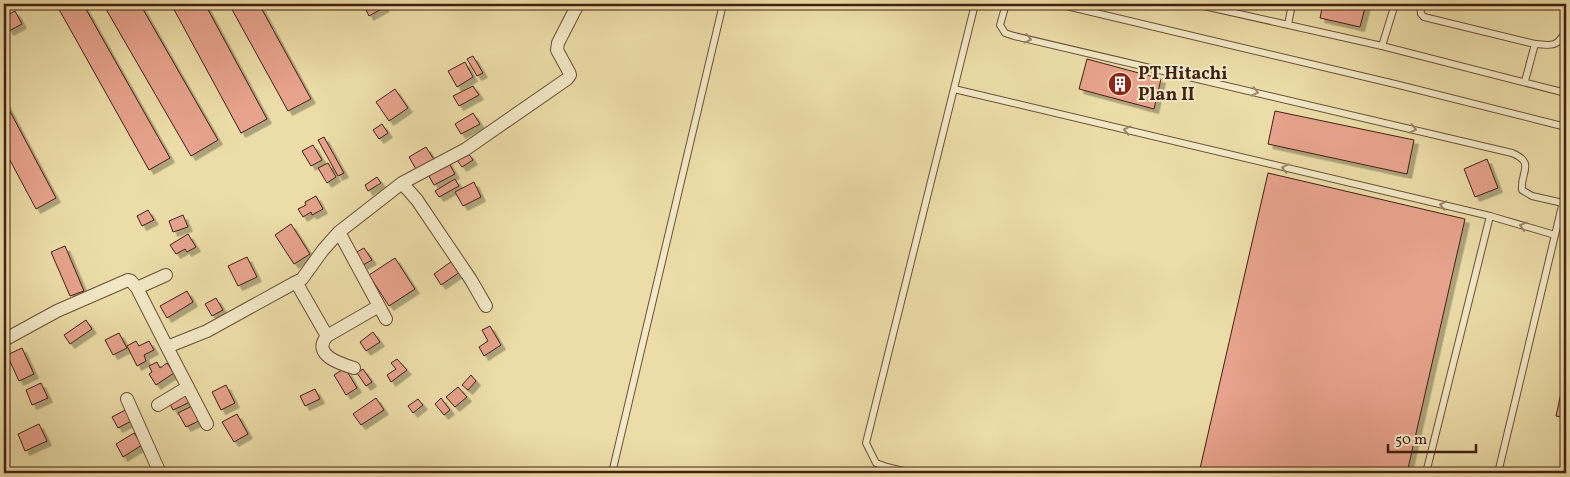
<svg xmlns="http://www.w3.org/2000/svg" width="1570" height="477" viewBox="0 0 1570 477" font-family="Vollkorn,serif">
	<defs>
		<filter id="shadow"><feDropShadow dx="4.5" dy="4.5" stdDeviation="0" flood-color="#0004"/></filter>
	</defs>
	<rect width="100%" height="100%" fill="#ecdda8"/>
	<filter id="stains"><feTurbulence type="fractalNoise" baseFrequency=".004" numOctaves="4"/><feColorMatrix values="0 0 0 0 .2 0 0 0 0 .09 0 0 0 0 .02 0 0 0 .5 -.17"/></filter>
	<radialGradient id="worn" r=".72"><stop offset=".6" stop-color="#630" stop-opacity="0"/><stop offset="1" stop-color="#630" stop-opacity=".3"/></radialGradient>
	<path fill="#e7a38d" stroke="#422012" filter="url(#shadow)" d="M56,4H83L170,158L149,170Z
		M103,4H140L218,140L191,156Z
		M171,4H205L267,119L241,133Z
		M229,4H259L311,99L288,111Z
		M363,4H383L385,7L369,16Z
		M1323,4H1366L1360,27L1320,18Z
		M15,11L22,24L9,31L4,21V17Z
		M473,56L483,73L477,76L467,59Z
		M1087,59L1161,79L1154,109L1079,89Z
		M465,62L473,77L457,87L448,71Z
		M473,86L479,95L459,106L453,96Z
		M395,89L408,108L389,121L376,102Z
		M4,100L56,198L36,209L4,149Z
		M1275,111L1414,140L1407,174L1268,144Z
		M473,113L480,124L461,134L455,124Z
		M382,124L388,133L379,139L373,130Z
		M324,137L344,173L338,176L318,140Z
		M313,145L322,160L311,166L302,151Z
		M426,147L435,161L417,171L409,157Z
		M468,153L473,160L462,167L457,160Z
		M1487,159L1498,188L1475,197L1464,169Z
		M447,160L455,174L434,185L426,171Z
		M328,163L336,177L327,183L318,168Z
		M1268,173L1465,219L1407,473H1199Z
		M377,177L381,183L368,191L365,185Z
		M455,179L459,186L439,197L435,191Z
		M474,182L481,197L463,206L455,192Z
		M316,196L323,209L312,215L311,212L303,217L298,209L306,205L305,202Z
		M148,210L154,220L142,226L137,216Z
		M183,215L188,227L173,232L169,221Z
		M291,224L310,254L294,264L275,235Z
		M188,234L196,247L187,252L185,249L176,254L170,245Z
		M65,246L84,291L70,296L51,252Z
		M364,248L372,260L363,265L355,253Z
		M247,257L257,277L238,286L228,266Z
		M395,258L415,289L389,306L369,275Z
		M452,261L460,272L441,285L434,274Z
		M187,291L193,302L167,318L160,306Z
		M216,298L223,310L212,316L205,304Z
		M86,320L92,329L70,344L64,335Z
		M490,326L501,345L484,356L479,347L488,341L482,330Z
		M373,332L380,342L366,351L360,342Z
		M119,333L127,348L113,355L105,340Z
		M136,341L139,346L149,341L154,350L144,355L146,361L137,366L127,346Z
		M22,348L34,374L19,381L7,355Z
		M397,359L407,370L391,382L387,375L396,369L391,363Z
		M157,362L160,368L167,363L174,373L156,385L149,374L152,372L149,366Z
		M345,368L357,388L346,395L334,375Z
		M363,369L372,382L366,386L357,373Z
		M1566,370V418L1556,416Z
		M471,375L476,381L468,390L462,385Z
		M41,383L48,398L32,405L26,390Z
		M226,385L235,403L221,410L212,392Z
		M458,387L467,397L455,407L446,397Z
		M315,389L320,399L305,406L300,396Z
		M188,392L192,401L173,410L169,402Z
		M376,398L384,410L361,425L353,414Z
		M441,398L450,410L444,415L435,404Z
		M418,399L423,405L413,413L408,406Z
		M194,405L201,420L186,427L178,413Z
		M129,408L135,419L118,428L112,417Z
		M237,414L248,434L234,442L222,422Z
		M39,424L47,441L25,451L18,434Z
		M134,433L142,445L123,457L116,444Z"/>
	<g fill="none" stroke-linecap="round" stroke-linejoin="round">
		<g stroke="#6c4f38" stroke-width="8">
			<path id="service" d="M1006,4L1000,25L1005,33L1014,36L1512,153C1536,163 1520,172 1522,190L1532,196L1563,203
				M1058,4L1395,84L1566,127
				M1195,4L1382,46L1566,93
				M1420,4L1421,14L1424,17L1535,44L1525,81
				M1288,25L1292,4
				M1535,44C1552,46 1558,47 1566,30
				M1382,46L1395,4
				M954,89L1490,216L1555,235
				M612,473L723,4
				M911,473L887,467L876,463L866,443L975,4
				M1426,473L1490,216
				M1498,473L1566,189
				M1563,473L1566,464"/>
		</g>
		<g stroke="#6c4f38" stroke-width="14">
			<path id="minor" d="M402,183L417,200L471,280L486,306
				M339,232L386,319
				M296,282L327,336
				M137,288L166,275
				M4,340L57,311L128,280L131,281L137,288L167,347L207,331L296,282L302,279L323,250L339,232L402,183L466,149L567,79L570,75L569,72L557,50L558,43L578,4
				M167,347L207,424
				M354,368C341,364 311,355 327,336L379,306
				M127,399L160,473
				M158,405L188,387"/>
		</g>
		<use href="#service" stroke="#f3e9c6" stroke-width="6"/>
		<use href="#minor" stroke="#f3e9c6" stroke-width="12"/>
	</g>
	<defs><path id="oneway-chevron" d="M-2-3.5L2.5 0L-2 3.5" fill="none" stroke-width="1.6" stroke-linecap="round" stroke-linejoin="round" transform="scale(1.25)"/></defs>
	<g stroke="#9a846c">
		<use href="#oneway-chevron" transform="translate(1028 39) rotate(13)"/>
		<use href="#oneway-chevron" transform="translate(1255 92) rotate(13)"/>
		<use href="#oneway-chevron" transform="translate(1413 129) rotate(13)"/>
		<use href="#oneway-chevron" transform="translate(1127 130) rotate(-167)"/>
		<use href="#oneway-chevron" transform="translate(1285 168) rotate(-167)"/>
		<use href="#oneway-chevron" transform="translate(1443 205) rotate(-167)"/>
		<use href="#oneway-chevron" transform="translate(1523 226) rotate(-164)"/>
	</g>
	<defs>
		<g id="building-disc" transform="scale(1.25)"><circle r="9.5" fill="#8f2418" stroke="#f3e9c6"/><path d="M-4-6H4V6H1V3H-1V6H-4ZM-2.5-4.3h1.7v1.8h-1.7ZM.8-4.3h1.7v1.8H.8ZM-2.5-1h1.7V.8h-1.7ZM.8-1h1.7V.8H.8Z" fill="#fff"/></g>
	</defs>
	<g fill-rule="evenodd">
		<use href="#building-disc" x="1120" y="84"/>
	</g>
	<g text-anchor="middle" dominant-baseline="central" stroke-width="4" stroke-linejoin="round" paint-order="stroke">
		<g font-size="18" font-weight="bold" fill="#422012" stroke="#f3e9c6" text-anchor="start">
			<text x="1138" y="74">PT Hitachi<tspan x="1138" dy="21">Plan II</tspan></text>
		</g>
	</g>
	<rect width="1570" height="477" fill="none" stroke="#ecdda8" stroke-width="20"/>
	<rect x="5" y="5" width="1560" height="467" fill="none" stroke="#422012" stroke-width="2.5"/>
	<rect x="10" y="10" width="1550" height="457" fill="none" stroke="#422012"/>
	<path d="M1388 444v8h88v-8" fill="none" stroke="#422012" stroke-width="2.5"/>
	<text x="1395" y="444" font-size="15" fill="#422012" stroke="#f3e9c6" stroke-width="4" paint-order="stroke">50 m</text>
	<rect width="100%" height="100%" filter="url(#stains)"/>
	<rect width="100%" height="100%" fill="url(#worn)"/>
</svg>
